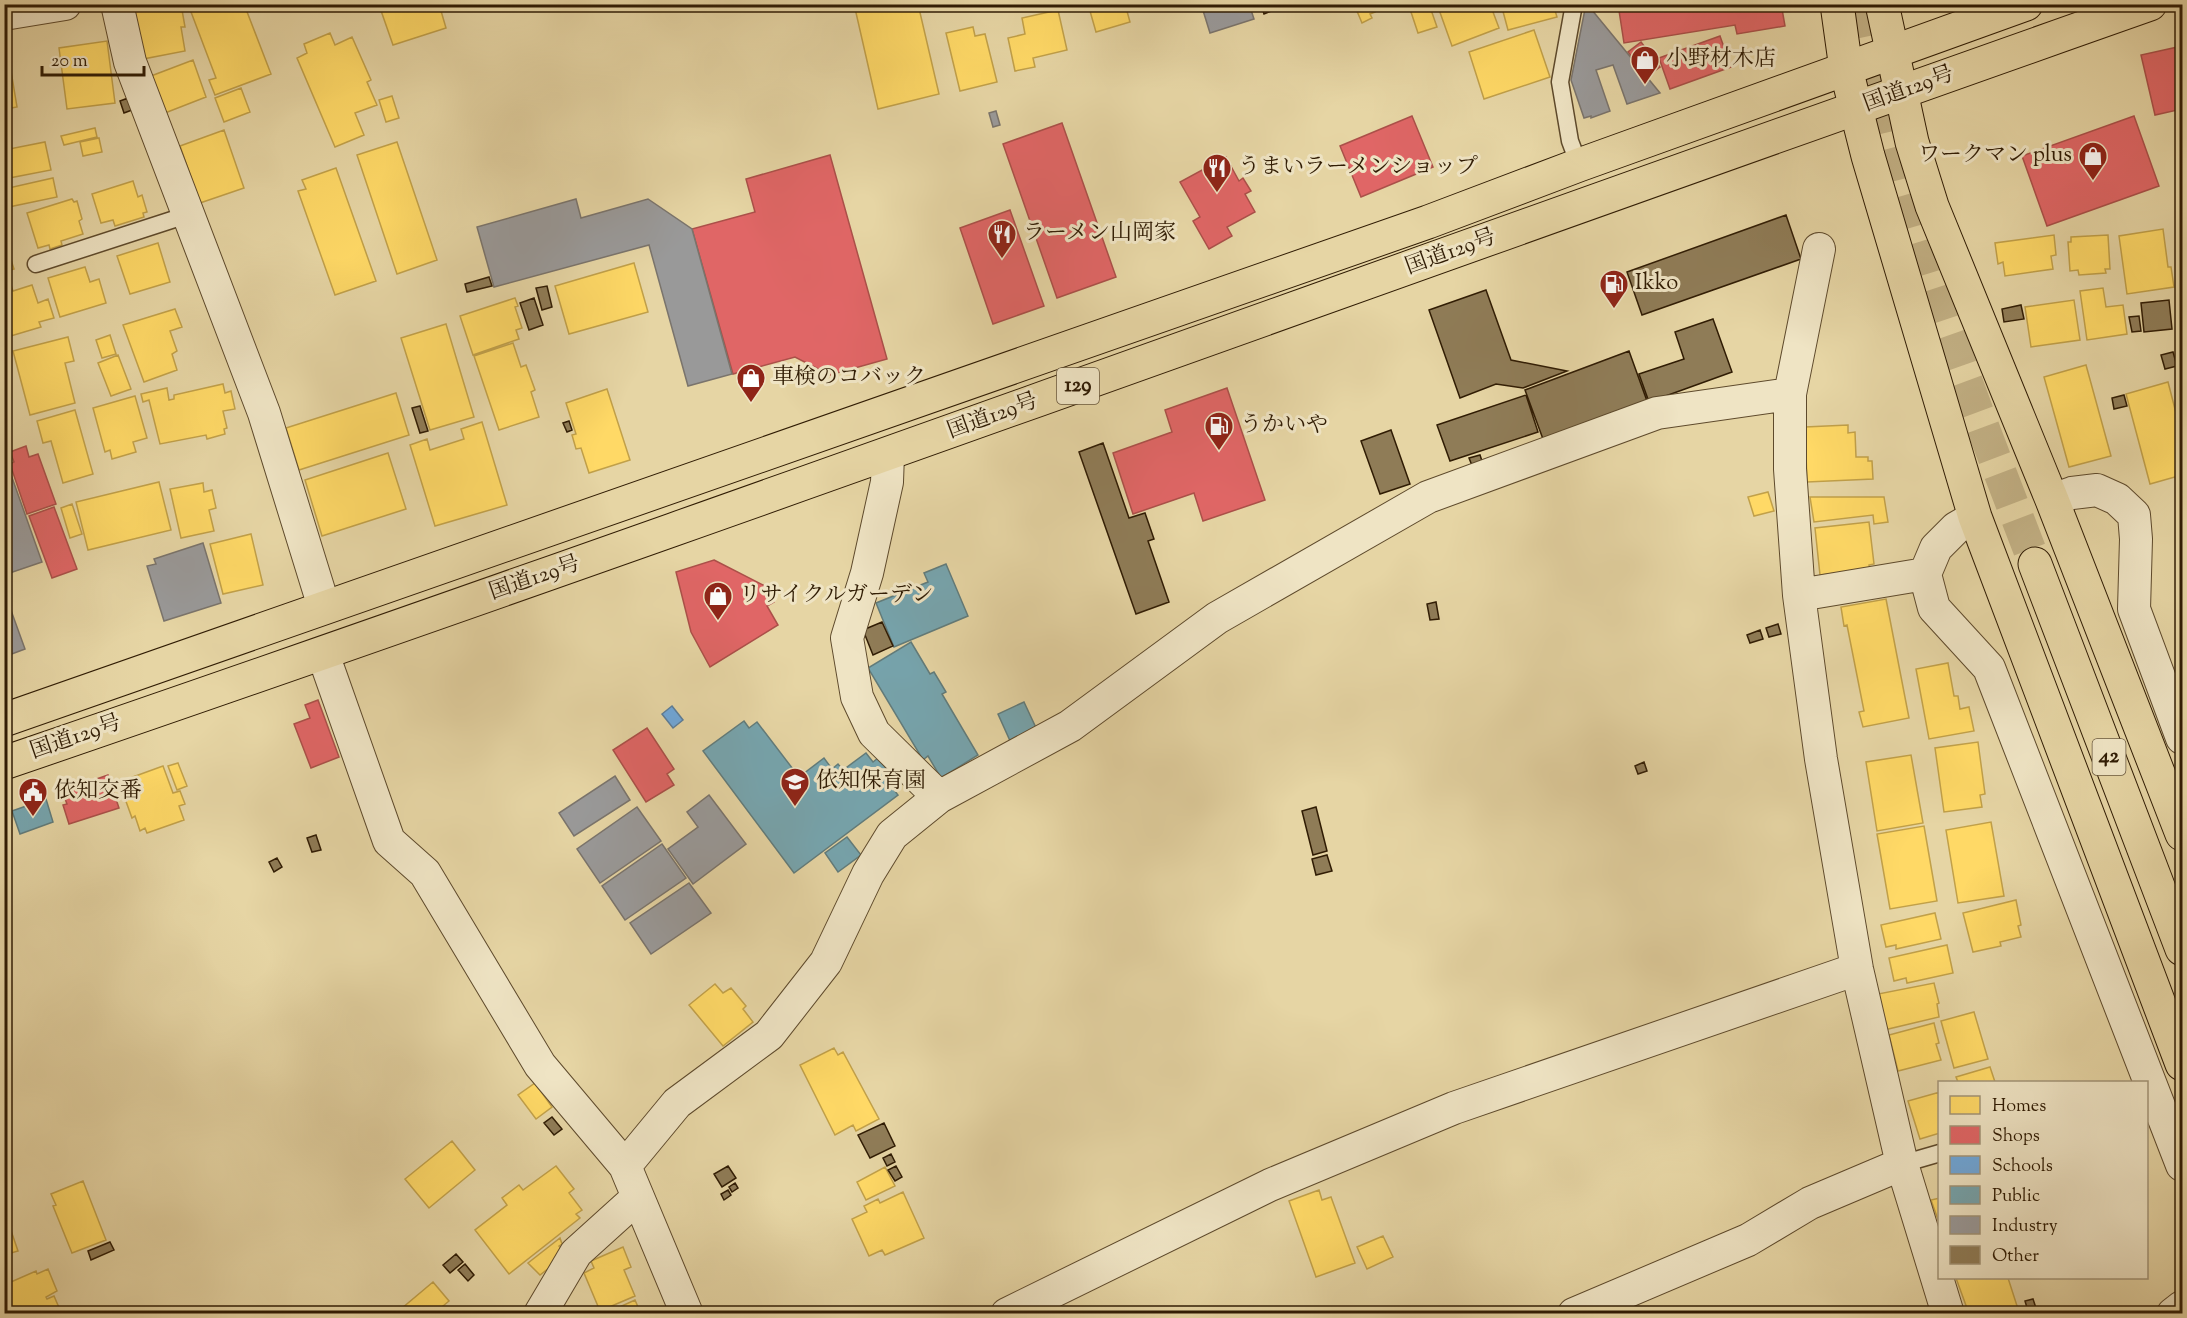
<svg xmlns="http://www.w3.org/2000/svg" width="2187" height="1318" viewBox="0 0 2187 1318" font-family="'Sorts Mill Goudy','Noto Serif JP',serif">
	<rect width="100%" height="100%" fill="#e6d5a4"/>
	<filter id="stains"><feTurbulence type="fractalNoise" baseFrequency=".00333" numOctaves="4"/><feColorMatrix values="0 0 0 0 .2 0 0 0 0 .09 0 0 0 0 .02 0 0 0 .5 -.17"/></filter>
	<radialGradient id="worn" r=".72"><stop offset=".6" stop-color="#630" stop-opacity="0"/><stop offset="1" stop-color="#630" stop-opacity=".3"/></radialGradient>
	<path fill="#ffd966" stroke="#c1a049" stroke-width="1.5" d="M145,4H181L185,27H181L185,51L143,59L135,12L138,6Z
		M188,4H244L271,74L215,95L209,80L216,78Z
		M279,4H295L282,10Z
		M372,4H439L446,28L393,45L379,5L372,7Z
		M854,4H918L939,94L878,109Z
		M1022,4H1053L1023,11Z
		M1088,4H1125L1130,22L1096,32Z
		M1156,4H1178L1157,10Z
		M1354,4H1372L1375,12L1370,14L1372,18L1362,23Z
		M1412,4H1429L1437,27L1418,33L1409,6Z
		M1437,4H1490L1499,28L1452,46Z
		M1501,4H1553L1557,17L1508,30Z
		M1058,10L1067,50L1033,58L1035,67L1015,71L1008,38L1025,34L1022,18Z
		M973,27L975,36L985,34L997,82L960,91L946,33Z
		M1534,30L1550,77L1484,99L1469,52Z
		M330,33L335,45L352,37L371,80L367,82L377,105L355,113L364,135L335,147L297,58L307,53L304,44Z
		M107,41L115,103L67,109L59,48Z
		M4,47H7L17,107L6,109Z
		M193,60L206,97L165,113L151,76Z
		M241,88L250,112L224,122L215,98Z
		M392,96L399,118L386,122L379,100Z
		M95,128L97,137L64,145L61,136Z
		M224,130L244,188L200,203L180,146Z
		M99,138L102,152L83,156L80,142Z
		M45,142L51,170L4,179V150Z
		M397,142L437,260L397,274L357,155Z
		M336,168L376,281L335,295L298,191L306,189L302,180Z
		M53,178L57,197L4,208V189Z
		M133,181L138,197L142,195L147,212L143,213L144,217L115,226L113,220L101,223L92,194Z
		M72,199L74,202L77,201L82,219L79,221L83,234L61,241L62,245L50,249L49,245L38,248L27,213Z
		M2163,229L2168,267H2171L2174,287L2127,294L2119,236Z
		M2054,235L2056,255L2051,256L2053,269L2005,276L2003,262L1998,264L1995,243Z
		M2108,235L2110,269H2105L2106,273L2079,275L2078,270L2070,271L2068,242H2071V237Z
		M158,243L170,282L130,294L117,256Z
		M4,251L7,259L10,257L14,269L4,272Z
		M634,263L648,312L569,334L555,286Z
		M85,267L90,282L99,279L106,303L60,317L48,278Z
		M4,281L6,286L11,285L13,291L32,285L38,303L48,299L54,318L39,322L41,327L4,338Z
		M2103,288L2106,307L2123,305L2127,334L2087,340L2080,291Z
		M515,298L518,306L515,307L522,328L516,330L519,339L473,355L460,316Z
		M2074,300L2080,340L2031,347L2025,307Z
		M175,309L182,327L170,331L177,351L172,354L177,370L144,382L123,325Z
		M446,324L474,417L430,430L401,338Z
		M110,335L116,354L102,358L96,340Z
		M68,337L74,361L65,363L75,403L30,415L13,351Z
		M513,343L521,367L526,365L535,390L531,392L539,417L499,430L474,356Z
		M118,355L131,389L111,396L98,363Z
		M2086,365L2111,456L2069,467L2044,377Z
		M2168,382L2182,436V475L2150,484L2126,394Z
		M223,384L225,393L231,391L235,409L223,411L227,428L224,429L225,434L207,439L206,435L160,444L149,400L143,402L141,394L167,388L169,400L174,399V395Z
		M607,389L630,460L589,473L581,448L576,449L572,435L576,434L566,403Z
		M396,393L409,435L299,470L286,428Z
		M135,396L147,438L133,442L136,452L112,459L110,450L105,452L93,408Z
		M75,410L93,474L63,483L51,441L43,443L37,421Z
		M482,422L507,505L435,526L410,445L427,439L430,450L464,439L461,429Z
		M1848,425V433L1855,432L1856,457H1868V461H1872L1873,479L1807,482L1805,427Z
		M388,453L406,509L322,536L305,480Z
		M159,482L171,530L88,550L76,502Z
		M203,483L204,492L212,490L216,508L209,510L214,531L181,538L170,489Z
		M1768,492L1774,511L1754,516L1748,497Z
		M1810,497H1884L1888,522L1874,524L1873,515L1814,522Z
		M72,504L82,534L70,538L61,508Z
		M1869,522L1874,564L1869,565L1870,569L1820,575L1815,528Z
		M251,534L263,585L223,594L210,544Z
		M1886,599L1909,718L1863,727L1859,712L1864,711L1847,625L1844,626L1841,607Z
		M1948,663L1954,696H1958L1960,709L1969,707L1974,731L1929,739L1916,669Z
		M1978,742L1985,794L1980,795L1982,807L1944,812L1935,748Z
		M1911,755L1923,823L1877,831L1866,762Z
		M178,763L187,786L177,790L168,766Z
		M163,766L173,793L180,791L185,804L179,806L184,820L147,833L145,828L140,831L135,816L132,818L119,782Z
		M1991,822L2004,896L1958,903L1946,830Z
		M1924,826L1937,901L1890,909L1877,834Z
		M2016,900L2021,925L2018,926L2021,937L2000,942L2001,946L1973,952L1963,913Z
		M1935,913L1941,939L1896,949V945L1886,947L1881,925Z
		M1947,945L1953,973L1907,983L1906,978L1894,981L1889,958Z
		M1934,983L1939,1003L1937,1004L1939,1017L1884,1030L1878,994Z
		M715,984L723,993L731,988L746,1006L743,1009L753,1022L723,1046L689,1005Z
		M1974,1012L1988,1059L1954,1068L1941,1021Z
		M1934,1023L1939,1043L1936,1044L1941,1060L1898,1071L1889,1035Z
		M834,1048L838,1055L843,1052L879,1119L856,1131L853,1125L835,1135L800,1065Z
		M1990,1067L1995,1082H1958L1956,1077Z
		M535,1083L552,1107L536,1119L518,1095Z
		M1940,1092V1133L1920,1139L1908,1101Z
		M452,1141L475,1170L429,1208L405,1179Z
		M556,1166L574,1189L569,1193L582,1210L576,1214L580,1218L509,1274L475,1230L507,1205L502,1198L519,1185L523,1190Z
		M885,1167L895,1186L866,1200L857,1182Z
		M83,1181L106,1240L72,1253L53,1206L56,1205L51,1194Z
		M1319,1190L1322,1200L1331,1197L1355,1263L1316,1277L1289,1201Z
		M903,1192L924,1238L885,1255L882,1250L869,1256L852,1219L867,1212L864,1206L878,1199L880,1203Z
		M1940,1198V1225L1931,1200Z
		M4,1210L18,1251L4,1255Z
		M1383,1236L1393,1257L1367,1269L1357,1247Z
		M560,1238L562,1244L559,1246L562,1249L553,1265L540,1275L528,1263Z
		M623,1247L631,1267L624,1270L635,1296L600,1311L584,1273L594,1268L591,1261Z
		M48,1269L57,1291L46,1297L47,1299L54,1296L60,1310L52,1314H4V1285L36,1271L37,1274Z
		M1956,1278H2008L2019,1312L1981,1314L1980,1311L1973,1313L1971,1310L1968,1311Z
		M433,1282L449,1301L443,1306L449,1314H395Z
		M635,1300L641,1314H604Z"/>
	<path fill="#e06666" stroke="#ab5049" stroke-width="1.5" d="M1618,4H1796V6L1782,9L1785,26L1737,34L1735,25L1624,43Z
		M1720,36L1731,67L1670,89L1659,58Z
		M1641,42L1660,67L1647,76L1628,52Z
		M2182,46V109L2155,115L2141,55Z
		M1412,116L1433,167L1361,197L1340,146Z
		M2134,116L2159,186L2047,226L2022,156Z
		M1062,123L1116,277L1057,298L1003,144Z
		M830,155L887,359L830,375L795,357L733,374L692,229L755,212L746,179Z
		M1226,157L1239,181L1243,178L1251,191L1245,194L1255,212L1227,227L1232,236L1209,249L1193,221L1200,217L1180,182Z
		M1010,210L1044,306L993,324L960,228Z
		M1227,388L1265,500L1203,521L1194,493L1133,514L1113,453L1172,432L1165,410Z
		M26,446L29,457L38,454L56,504L27,514L10,464L14,462L10,452Z
		M54,507L77,569L52,578L29,516Z
		M714,560L767,587L774,602L767,606L778,625L710,667L691,632L676,572Z
		M318,700L339,757L311,768L294,724L310,718L305,705Z
		M647,728L674,769L667,774L674,785L646,802L613,750Z
		M108,775L119,808L69,824L63,805L67,804L62,791Z"/>
	<path fill="#6fa8dc" stroke="#5c7e9b" stroke-width="1.5" d="M672,706L683,720L673,728L662,714Z"/>
	<path fill="#76a5af" stroke="#617c7c" stroke-width="1.5" d="M946,564L968,616L894,647L876,603L928,582L924,573Z
		M911,642L930,674L934,672L946,692L942,694L978,755L941,778L928,756L923,760L868,668Z
		M1024,702L1037,730L1011,743L998,714Z
		M744,721L749,728L757,722L799,777L824,758L832,769L838,764L843,770L866,753L873,762L878,758L893,777L888,782L898,795L794,873L703,751Z
		M46,799L53,822L20,834L12,811Z
		M847,837L861,855L838,872L825,853Z"/>
	<path fill="#999" stroke="#7a746c" stroke-width="1.5" d="M1201,4H1249L1254,19L1210,33Z
		M1586,4H1587L1660,93L1627,104L1613,65L1596,70L1610,111L1591,118V116L1584,118L1571,80Z
		M996,111L1000,125L993,127L989,113Z
		M576,199L581,218L648,199L692,229L732,374L688,386L649,245L494,287L477,227Z
		M4,455L42,562L4,575Z
		M203,543L221,603L164,621L147,566L156,564L154,559Z
		M4,591L25,649L4,657Z
		M615,776L630,800L574,836L559,813Z
		M709,795L746,844L693,884L668,849L698,827L687,812Z
		M637,807L661,841L600,883L577,849Z
		M662,844L686,878L625,920L602,886Z
		M689,883L711,913L651,954L630,923Z"/>
	<path fill="#8f7c57" stroke="#301c04" stroke-width="1.5" d="M1261,4H1288L1264,14Z
		M128,98L132,110L124,113L120,101Z
		M1786,215L1801,259L1642,315L1627,272Z
		M489,277L492,286L467,292L465,284Z
		M547,286L552,307L542,310L536,288Z
		M1486,290L1511,360L1567,371L1523,388L1496,384L1460,398L1429,310Z
		M534,298L543,325L529,330L520,303Z
		M2169,300L2172,329L2144,332L2141,303Z
		M2021,305L2024,319L2004,322L2002,309Z
		M2139,316L2141,331L2132,332L2129,317Z
		M1713,319L1732,372L1649,402L1639,374L1684,359L1675,332Z
		M1629,351L1647,401L1543,439L1525,390Z
		M2173,352L2177,366L2165,369L2161,355Z
		M1526,395L1538,432L1450,461L1437,425Z
		M2124,395L2127,406L2114,409L2112,398Z
		M420,406L428,431L420,433L412,408Z
		M569,421L572,430L567,432L563,423Z
		M1391,430L1410,484L1380,494L1361,441Z
		M1103,443L1129,518L1145,513L1154,539L1148,541L1169,602L1136,614L1079,452Z
		M1480,455L1483,464L1473,468L1469,458Z
		M1436,602L1439,619L1430,620L1427,604Z
		M882,622L893,646L873,655L863,630Z
		M1778,624L1781,634L1769,637L1766,628Z
		M1760,630L1763,639L1750,643L1747,635Z
		M1644,762L1647,771L1638,774L1635,766Z
		M1316,807L1327,851L1313,855L1302,811Z
		M316,835L321,850L312,852L307,838Z
		M1327,855L1332,871L1316,875L1312,859Z
		M277,858L282,867L274,872L269,862Z
		M552,1117L562,1129L554,1135L544,1123Z
		M884,1123L895,1146L870,1158L858,1135Z
		M891,1154L895,1162L887,1166L883,1158Z
		M728,1166L736,1178L722,1187L714,1174Z
		M896,1166L902,1177L895,1181L888,1170Z
		M735,1183L738,1188L732,1192L729,1187Z
		M728,1190L731,1195L724,1200L721,1194Z
		M110,1242L114,1250L91,1260L88,1251Z
		M456,1254L463,1262L450,1273L443,1265Z
		M465,1264L474,1275L468,1281L458,1270Z
		M2033,1299L2036,1308L2028,1311L2025,1301Z"/>
	<g fill="none" stroke-linecap="round" stroke-linejoin="round">
		<path stroke="#c2b084" stroke-width="33" stroke-dasharray="33 16" stroke-linecap="butt" d="M1861,4C1876,78 1892,150 1913,221C1947,338 1992,451 2035,564"/>
		<g stroke="#5e4a2c" stroke-width="19">
			<path id="lane" d="M1574,4L1560,82L1570,141L1579,165
				M36,264L187,215
				M1902,1164L1940,1153"/>
		</g>
		<g stroke="#5e4a2c" stroke-width="34">
			<path id="street" d="M117,4L130,62L264,413L324,607
				M4,14L65,4
				M1790,394L1819,249
				M888,454L887,482L867,573L847,638L857,697L874,733L939,797
				M2052,500L2072,493L2097,490L2117,499L2134,515L2136,539L2134,609L2182,738
				M1975,517L1956,528L1936,548L1925,574L1934,608L1989,668L2182,1165
				M1799,595L1925,574
				M323,654L389,841L425,873L540,1065L625,1166
				M540,1314L576,1253L638,1197
				M687,1314L625,1166L677,1103L769,1035L826,962L868,874L892,835L939,797L1070,726L1217,618L1428,497L1657,413L1790,394V469L1799,595L1821,759L1857,969L1902,1164L1948,1314
				M1007,1314L1270,1185L1454,1108L1857,969
				M1574,1314L1748,1240L1810,1203L1902,1164
				M2173,1314L2182,1307"/>
		</g>
		<g stroke="#301c04" stroke-width="35">
			<path id="primary" d="M1837,4L1846,69L1868,156L1975,517L2182,1064
				M1882,4L1912,142L1932,206L2052,500L2182,834
				M2035,564L2182,949"/>
		</g>
		<g stroke="#301c04" stroke-width="35">
			<path id="highway" d="M4,720L1428,222L1579,165L2026,4
				M4,763C722,517 1434,256 2150,4"/>
		</g>
		<use href="#lane" stroke="#efe4c4" stroke-width="16"/>
		<use href="#street" stroke="#efe4c4" stroke-width="32"/>
		<use href="#primary" stroke="#e6d5a4" stroke-width="33"/>
		<use href="#highway" stroke="#e6d5a4" stroke-width="33"/>
	</g>
	<defs>
		<g id="shop-pin" transform="scale(1.5)"><path d="M0 17L-7.5 6A9.5 9.5 0 1 1 7.5 6Z" fill="#8f2418" stroke="#efe4c4"/><path d="M-5-2.5h2.3a2.7 3.5 0 0 1 5.4 0H5L5.5 6h-11ZM-1.5-2.5h3a1.5 2.3 0 0 0-3 0Z" fill="#fff"/></g>
		<g id="restaurant-pin" transform="scale(1.5)"><path d="M0 17L-7.5 6A9.5 9.5 0 1 1 7.5 6Z" fill="#8f2418" stroke="#efe4c4"/><path d="M-5-6h1v4h1v-4h1v4h1v-4h1v5L-1.5 .5V6h-2V.5L-5-1ZM5-6V6H3V1.5H1.5Q1.5-4 5-6Z" fill="#fff"/></g>
		<g id="fuel-pin" transform="scale(1.5)"><path d="M0 17L-7.5 6A9.5 9.5 0 1 1 7.5 6Z" fill="#8f2418" stroke="#efe4c4"/><path d="M-5.5-6h7V0h2V4h1.3V-2.5L3-4.5l.8-.8L6-3V5H2.5V1h-1V6h-7ZM-4.2-4.7v3.2H.2V-4.7Z" fill="#fff"/></g>
		<g id="school-pin" transform="scale(1.5)"><path d="M0 17L-7.5 6A9.5 9.5 0 1 1 7.5 6Z" fill="#8f2418" stroke="#efe4c4"/><path d="M0-5L7-2L0 1L-7-2ZM-4 1L0 2.5L4 1V4Q0 6-4 4Z" fill="#fff"/></g>
		<g id="civic-pin" transform="scale(1.5)"><path d="M0 17L-7.5 6A9.5 9.5 0 1 1 7.5 6Z" fill="#8f2418" stroke="#efe4c4"/><path d="M-.6-6.5H3V-4.5H.6V-3L4-1V1h2V6H-6V1h2V-1L-.6-3ZM-1.2 2.5V6h2.4V2.5Z" fill="#fff"/></g>
	</defs>
	<g fill-rule="evenodd">
		<use href="#shop-pin" x="1645" y="60"/>
		<use href="#shop-pin" x="2093" y="156"/>
		<use href="#restaurant-pin" x="1217" y="168"/>
		<use href="#restaurant-pin" x="1002" y="234"/>
		<use href="#fuel-pin" x="1614" y="284"/>
		<use href="#shop-pin" x="751" y="378"/>
		<use href="#fuel-pin" x="1219" y="426"/>
		<use href="#shop-pin" x="718" y="596"/>
		<use href="#school-pin" x="795" y="782"/>
		<use href="#civic-pin" x="33" y="792"/>
	</g>
	<g text-anchor="middle" dominant-baseline="central" stroke-width="6" stroke-linejoin="round" paint-order="stroke">
		<g fill="#efe4c4" stroke="#69583e" stroke-width="1.5">
			<rect x="1057" y="368" width="42" height="36" rx="4.5"/>
			<rect x="2092.5" y="739" width="33" height="36" rx="4.5"/>
		</g>
		<g font-size="21" font-weight="bold" fill="#301c04">
			<text x="1078" y="386">129</text>
			<text x="2109" y="757">42</text>
		</g>
		<g font-size="22" fill="#301c04" stroke="#efe4c4" text-anchor="start">
			<text x="1666" y="60">小野材木店</text>
			<text x="2072" y="156" text-anchor="end">ワークマン plus</text>
			<text x="1238" y="168">うまいラーメンショップ</text>
			<text x="1023" y="234">ラーメン山岡家</text>
			<text x="1635" y="284">Ikko</text>
			<text x="772" y="378">車検のコバック</text>
			<text x="1240" y="426">うかいや</text>
			<text x="739" y="596">リサイクルガーデン</text>
			<text x="816" y="782">依知保育園</text>
			<text x="54" y="792">依知交番</text>
		</g>
		<g font-size="22" fill="#301c04" stroke="#efe4c4">
			<text transform="translate(1909 90) rotate(-20)">国道129号</text>
			<text transform="translate(1451 253) rotate(-20)">国道129号</text>
			<text transform="translate(993 417) rotate(-20)">国道129号</text>
			<text transform="translate(535 579) rotate(-19)">国道129号</text>
			<text transform="translate(76 738) rotate(-19)">国道129号</text>
		</g>
	</g>
	<rect width="2187" height="1318" fill="none" stroke="#e6d5a4" stroke-width="24"/>
	<rect x="6" y="6" width="2175" height="1306" fill="none" stroke="#301c04" stroke-width="3"/>
	<rect x="12" y="12" width="2163" height="1294" fill="none" stroke="#301c04" stroke-width="1.5"/>
	<rect x="1938" y="1081" width="210" height="198" fill="#efe4c4" stroke="#a39477" stroke-width="1.5"/>
	<rect x="1950" y="1096" width="30" height="18" fill="#ffd966" stroke="#a39477" stroke-width="1.5"/>
	<text x="1992" y="1111" font-size="18" fill="#301c04">Homes</text>
	<rect x="1950" y="1126" width="30" height="18" fill="#e06666" stroke="#a39477" stroke-width="1.5"/>
	<text x="1992" y="1141" font-size="18" fill="#301c04">Shops</text>
	<rect x="1950" y="1156" width="30" height="18" fill="#6fa8dc" stroke="#a39477" stroke-width="1.5"/>
	<text x="1992" y="1171" font-size="18" fill="#301c04">Schools</text>
	<rect x="1950" y="1186" width="30" height="18" fill="#76a5af" stroke="#a39477" stroke-width="1.5"/>
	<text x="1992" y="1201" font-size="18" fill="#301c04">Public</text>
	<rect x="1950" y="1216" width="30" height="18" fill="#999999" stroke="#a39477" stroke-width="1.5"/>
	<text x="1992" y="1231" font-size="18" fill="#301c04">Industry</text>
	<rect x="1950" y="1246" width="30" height="18" fill="#8f7c57" stroke="#a39477" stroke-width="1.5"/>
	<text x="1992" y="1261" font-size="18" fill="#301c04">Other</text>
	<path d="M42 66v9h102v-9" fill="none" stroke="#301c04" stroke-width="3"/>
	<text x="51" y="66" font-size="18" fill="#301c04" stroke="#efe4c4" stroke-width="4.5" paint-order="stroke">20 m</text>
	<rect width="100%" height="100%" filter="url(#stains)"/>
	<rect width="100%" height="100%" fill="url(#worn)"/>
</svg>
